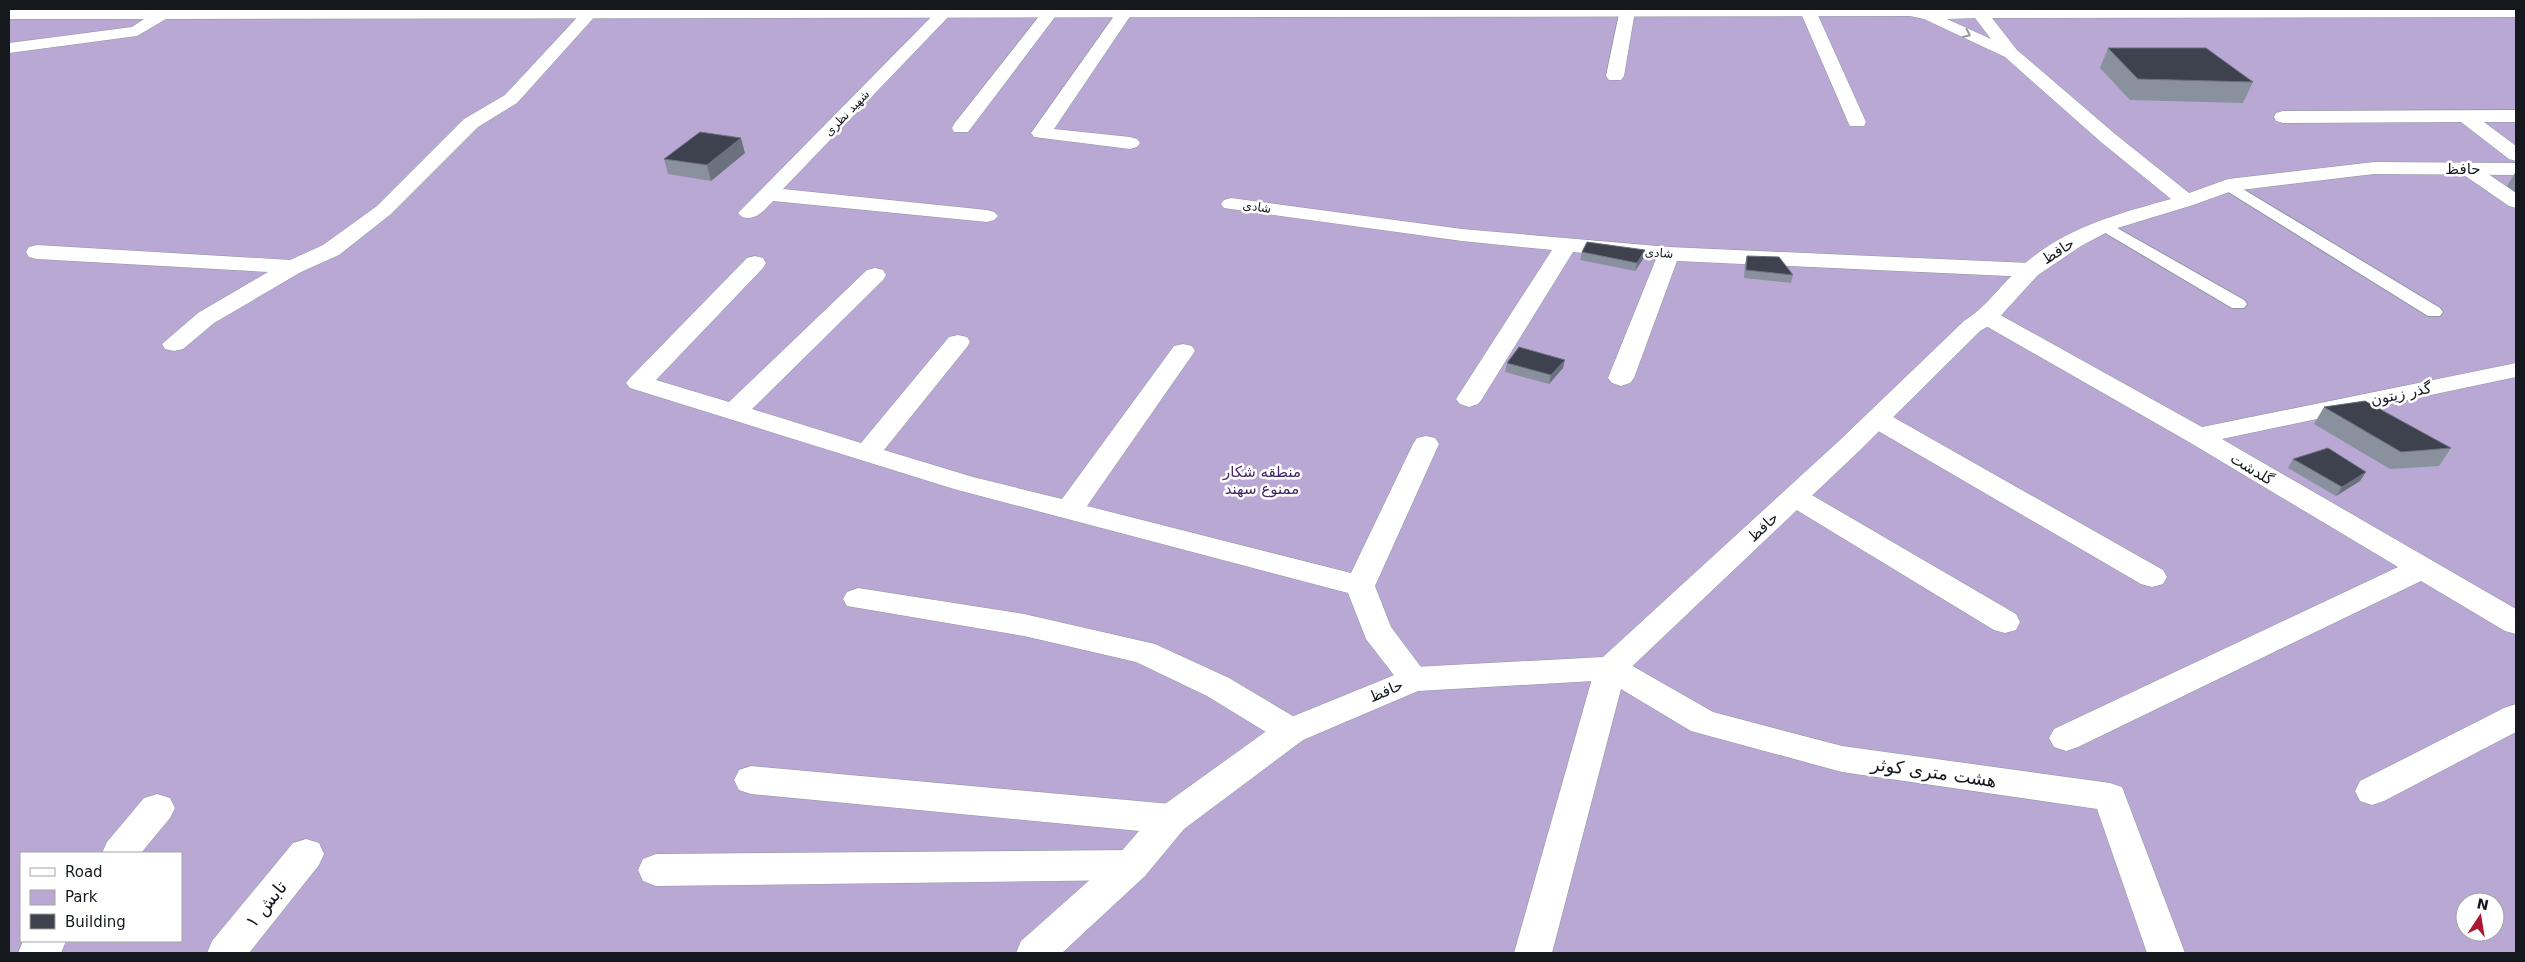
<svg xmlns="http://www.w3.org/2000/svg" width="2525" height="962" viewBox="0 0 2525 962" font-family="'DejaVu Sans',Cairo,sans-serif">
	<rect width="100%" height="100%" fill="#d5e1ef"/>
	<path fill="#b9a8d4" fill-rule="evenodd" d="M9,9H2516V953H9ZM21,853H181V941H21ZM2465,902H2495V932H2465Z"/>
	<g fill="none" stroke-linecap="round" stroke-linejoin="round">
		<g stroke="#8c97a4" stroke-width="2">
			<path id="lane" d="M2228,180L2440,308L2443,312L2440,316H2428L2222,188L2220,185L2222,182Z
				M2103,220L2244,300L2247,304L2244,308H2232L2097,228L2095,225Z"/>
		</g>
		<g stroke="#8c97a4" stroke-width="1">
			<path id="street" d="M1119,9H1131L1133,12L1054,129L1130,137L1137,139L1140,143L1137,147L1130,149L1034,137L1031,133Z
				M1620,9H1634L1635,11L1624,76L1621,80H1609L1606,76Z
				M1801,9H1815L1816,11L1866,122L1864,126H1850L1848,122L1800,11Z
				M584,10H596L598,13L517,103L478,127L391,214L339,255L301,272L214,323L183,349L174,351L165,349L162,344L198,313L268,272L37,259L29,257L26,252L29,247L37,245L290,260L323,245L377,206L464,119L505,95Z
				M938,10H950L952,13L783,189L987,210L994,212L998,216L994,220L987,222L773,201C763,211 757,221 742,217L738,213L742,209Z
				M1044,10H1056L1058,13L968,132H954L952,128L954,124Z
				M2516,110V122H2484L2516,146V161L2509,159L2461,122L2283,123L2276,121L2274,117L2276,113L2283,111Z
				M2468,163L2475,165L2516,193V208L2509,206L2461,173L2458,169L2461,165Z
				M1231,198L1462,229L1669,247L2030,263L2038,265L2041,270L2038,275L2030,277L1677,261L1634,378L1630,383L1621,386L1612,383L1608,378L1656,259L1573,252L1482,399L1478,404L1469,407L1460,404L1456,399L1552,250L1462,241L1224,208L1221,204L1224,200Z
				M755,256L763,258L766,263L763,268L656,380L729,402L867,270L875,268L883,270L886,275L883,280L752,409L861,443L949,337L958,335L967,337L970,342L967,347L884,450L973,477L1062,499L1174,346L1183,344L1192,346L1195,351L1087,506L1351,573L1413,444L1417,438L1426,436L1435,438L1439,444L1375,586L1391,627L1430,679L1425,687L1414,691L1403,687L1366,639L1348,593L954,489L630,388L626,383L630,378L747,258Z
				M1987,310L1995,312L2202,427L2516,363V377L2222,439L2516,609V634L2505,631L2421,581L2078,747L2066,751L2054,747L2049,738L2054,729L2398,567L2189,442L1979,322L1975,317L1979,312Z
				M1877,411L1886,413L2163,570L2167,577L2163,584L2152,587L2141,584L1868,425L1864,419L1868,413Z
				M1795,488L1805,491L2016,614L2020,622L2016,630L2005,633L1994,630L1785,503L1781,497L1785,491Z
				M858,588L1024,614L1155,644L1229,678L1303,722L1308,731L1303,740L1291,744L1279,740L1207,696L1136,662L1024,636L847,606L843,599L847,592Z
				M1611,656L1622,660L1713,712L1842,746L2110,783L2122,787L2185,953H2147L2097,809L1842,772L1691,731L1621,689L1552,953H1514L1595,668L1600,660Z
				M2516,704V732L2384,801L2372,805L2360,801L2355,791L2360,781L2504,708Z
				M751,766L1171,804L1184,809L1189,819L1184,829L1171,834L751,794L739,790L734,780L739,770Z
				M157,794L170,798L175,808L170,818L141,853H102L107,842L144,798Z
				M306,839L319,843L324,854L319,865L249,953H207L212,941L293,843Z
				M1132,850L1145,854L1150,865L1145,876L1132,880L656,886L643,881L638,870L643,859L656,854Z
				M23,941H66L61,953H18Z"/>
		</g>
		<g stroke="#8c97a4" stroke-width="1">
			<path id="secondary" d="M9,9H2516V17L1992,18L2017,50L2115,134L2189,193L2228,179L2374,162L2516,163V175L2374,174L2232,191L2193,205L2111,230L2081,246L2038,275L1995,322L1980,331L1858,452L1622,676L1611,680L1418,691L1303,740L1184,829L1145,876L1062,953H1016L1021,941L1119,854L1158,809L1279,722L1414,667L1603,657L1840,440L1964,321C1987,307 2001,284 2022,266C2064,228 2117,214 2171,199L2101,142L2005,57L1924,19L1910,16L166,19L137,36L9,53V43L132,27L144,19H9ZM1975,18L1991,39L1947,19Z"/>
		</g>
		<use href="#lane" fill="#fff" fill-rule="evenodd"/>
		<use href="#street" fill="#fff" fill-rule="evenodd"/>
		<use href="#secondary" fill="#fff" fill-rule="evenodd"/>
	</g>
	<path fill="#8a919e" d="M2108,48L2253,82L2243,103L2130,100L2100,68Z
		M745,153L711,181L668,174L664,159Z
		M2516,171V193L2507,186Z
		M1645,250L1643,259L1635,271L1580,260L1582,252Z
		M1747,256L1793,275L1791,283L1744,278L1745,264Z
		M1507,363L1563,368L1549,384L1505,372Z
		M2324,407L2451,448L2439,466L2390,469L2314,424Z
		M2293,459L2360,481L2336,496L2288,468Z"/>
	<path fill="#6b717e" d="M741,138L745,153L711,181L707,165Z
		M1645,250L1643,259L1635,271L1637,263Z
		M1565,360L1563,368L1549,384L1551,375Z
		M2366,472L2360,481L2336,496L2342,487Z"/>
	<path fill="#3e414e" stroke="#6b717e" d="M2108,48H2206L2253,82L2138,79Z
		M700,132L741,138L707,165L664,159Z
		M1587,242L1645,250L1637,263L1582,252Z
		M1747,256L1779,257L1793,275L1746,270Z
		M1519,347L1565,360L1551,375L1507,363Z
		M2365,401L2451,448L2401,452L2324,407Z
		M2328,448L2366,472L2342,487L2293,459Z"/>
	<defs><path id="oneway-chevron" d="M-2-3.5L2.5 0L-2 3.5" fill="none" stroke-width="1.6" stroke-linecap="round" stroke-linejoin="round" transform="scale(1.25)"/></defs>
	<use stroke="#96989a" href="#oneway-chevron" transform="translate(1967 34) rotate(25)"/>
	<g text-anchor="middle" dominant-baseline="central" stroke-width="5" stroke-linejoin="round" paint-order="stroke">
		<g font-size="12" fill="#15191e" stroke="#fff">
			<text transform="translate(847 113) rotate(-46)">شهید نظری</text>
			<text transform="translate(1257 207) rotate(8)">شادی</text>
			<text transform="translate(1659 253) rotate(4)">شادی</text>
		</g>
		<g font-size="15" fill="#15191e" stroke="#fff">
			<text x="2463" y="169">حافظ</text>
			<text transform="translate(2058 251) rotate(-33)">حافظ</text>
			<text transform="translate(2401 394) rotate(-12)">گذر زیتون</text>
			<text transform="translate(2252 469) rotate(31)">گلدشت</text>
			<text transform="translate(1763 527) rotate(-43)">حافظ</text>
			<text transform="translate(1386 691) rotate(-23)">حافظ</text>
		</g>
		<g font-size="15" fill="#442467" stroke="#fff">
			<text x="1262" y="472">منطقه شکار<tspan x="1262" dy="17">ممنوع سهند</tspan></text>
		</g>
		<g font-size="18" fill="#15191e" stroke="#fff">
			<text transform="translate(1934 772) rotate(8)">هشت متری کوثر</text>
			<text transform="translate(266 904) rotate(-51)">تابش ۱</text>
		</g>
	</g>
	<rect width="2525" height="962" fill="none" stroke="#15191e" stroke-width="20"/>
	<rect x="20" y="852" width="162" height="90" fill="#ffffff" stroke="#a1a3a5"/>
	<rect x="30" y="868" width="25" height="8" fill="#ffffff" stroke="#a1a3a5"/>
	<text x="65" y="877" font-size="15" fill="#15191e">Road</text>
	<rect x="30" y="890" width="25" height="15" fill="#b9a8d4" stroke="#a1a3a5"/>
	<text x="65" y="902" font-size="15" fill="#15191e">Park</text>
	<rect x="30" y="914" width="25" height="15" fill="#3e414e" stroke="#a1a3a5"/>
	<text x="65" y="927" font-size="15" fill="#15191e">Building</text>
	<g transform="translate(2480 917) rotate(12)"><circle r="24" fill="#ffffff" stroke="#a1a3a5"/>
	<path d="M0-4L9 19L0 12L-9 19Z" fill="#ac1634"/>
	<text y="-8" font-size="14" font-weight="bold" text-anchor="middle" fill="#15191e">N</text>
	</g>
</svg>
